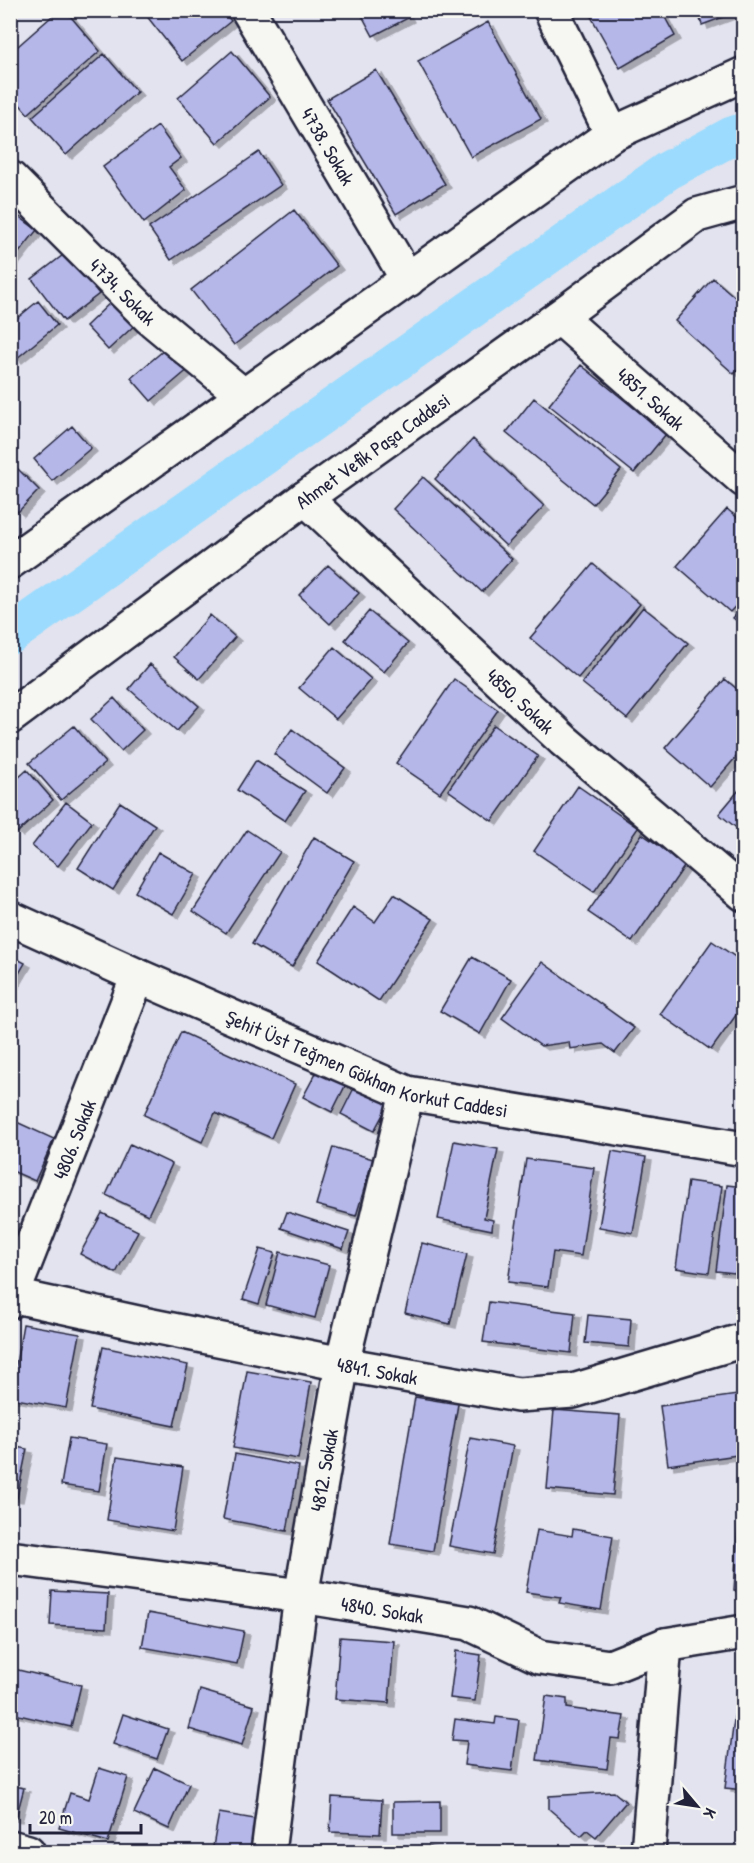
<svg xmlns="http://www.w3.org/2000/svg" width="754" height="1863" viewBox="0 0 754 1863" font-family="'Patrick Hand',sans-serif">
	<defs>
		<filter id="shadow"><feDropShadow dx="6" dy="4" stdDeviation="0" flood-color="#0004"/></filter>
	</defs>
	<rect width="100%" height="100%" fill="#e2e3ef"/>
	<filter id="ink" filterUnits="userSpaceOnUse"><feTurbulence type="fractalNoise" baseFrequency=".0167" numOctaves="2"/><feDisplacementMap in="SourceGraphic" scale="12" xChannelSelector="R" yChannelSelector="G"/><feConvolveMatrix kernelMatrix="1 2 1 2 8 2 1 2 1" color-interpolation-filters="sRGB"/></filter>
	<g filter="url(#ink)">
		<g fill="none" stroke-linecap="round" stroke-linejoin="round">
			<path stroke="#9cdbfd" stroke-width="39" d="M10,635L667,171L732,136L744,132"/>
		</g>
		<path fill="#b5b7e9" stroke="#22223b" stroke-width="1.5" filter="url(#shadow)" d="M59,10H65L100,51L28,114L10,93V53Z
			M142,10H222L231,21L182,61Z
			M359,10H404L408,18L373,36Z
			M594,10H661L675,36L620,68L589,13Z
			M697,10H742L702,25Z
			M488,22L541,119L471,157L418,61Z
			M232,51L270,97L217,143L178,98Z
			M104,54L137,92L66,155L32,117Z
			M376,70L445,184L396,214L327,99Z
			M158,126L181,158L169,167L186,190L144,223L103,167Z
			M259,152L281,185L171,260L149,228Z
			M10,210L37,230L10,264Z
			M294,210L337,266L234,345L191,290Z
			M67,252L99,294L64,321L32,279Z
			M713,278L744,305V363L734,374L675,321Z
			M115,298L137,323L108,350L86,326Z
			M38,301L57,325L16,359L10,352V324Z
			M170,345L190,368L151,401L131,378Z
			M581,365L666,434L634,473L549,405Z
			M534,398L621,470L593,504L506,433Z
			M72,426L91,448L52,481L34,459Z
			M473,439L544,506L506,546L435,479Z
			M17,468L39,490L18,512L10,505V475Z
			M423,477L512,559L482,592L393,509Z
			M727,509L744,523V597L730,612L677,566Z
			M593,564L640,604L578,678L530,638Z
			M328,565L359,593L330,624L299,595Z
			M744,606V627L733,618Z
			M643,607L688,643L627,719L582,683Z
			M369,611L408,643L384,672L345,640Z
			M210,615L235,637L199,679L174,657Z
			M334,647L371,679L336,719L299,688Z
			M150,664L199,706L177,731L129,689Z
			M454,679L498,710L440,793L396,763Z
			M725,679L744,695V748L710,787L665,748Z
			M114,698L143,730L121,751L91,719Z
			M494,725L538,756L492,821L448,790Z
			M74,726L105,763L61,800L29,763Z
			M292,729L345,768L327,793L274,754Z
			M256,760L305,791L285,821L237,790Z
			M27,770L53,800L17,833L10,825V785Z
			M744,784V834L719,814Z
			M578,786L638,828L594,892L534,851Z
			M66,802L92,822L58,866L32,846Z
			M120,802L155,825L113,890L78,868Z
			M247,830L280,852L226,933L193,911Z
			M642,834L686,864L632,942L588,912Z
			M314,837L354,861L292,967L252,944Z
			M158,852L196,874L173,914L135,892Z
			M394,894L433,919L379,1001L318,961L353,907L375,922Z
			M712,941L744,963V1004L711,1050L660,1014Z
			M10,955L25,963L10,989Z
			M472,957L511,979L480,1034L440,1011Z
			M542,962L634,1028L615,1053L603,1044L570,1049L569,1042L541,1046L502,1018Z
			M181,1032L295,1084L271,1138L215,1113L202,1142L144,1115Z
			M318,1069L346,1084L332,1112L303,1097Z
			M355,1086L389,1103L374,1131L341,1114Z
			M10,1119L54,1139L35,1181L10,1170Z
			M454,1141L498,1149L484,1218L493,1220L492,1230L438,1219Z
			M130,1144L172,1164L148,1215L106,1195Z
			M333,1147L373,1159L356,1216L316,1205Z
			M612,1151L646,1157L633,1233L599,1227Z
			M526,1159L594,1168L581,1256L553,1252L548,1287L508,1282Z
			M688,1181L722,1186L709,1273L676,1268Z
			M727,1185L744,1187V1274L716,1271Z
			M287,1212L349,1232L343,1249L281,1228Z
			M102,1213L138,1231L116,1273L80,1254Z
			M422,1243L467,1254L450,1324L405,1313Z
			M260,1249L275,1253L259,1304L243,1299Z
			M280,1252L329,1265L315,1318L266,1305Z
			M489,1302L575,1313L571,1353L483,1342Z
			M588,1315L631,1319L629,1347L585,1343Z
			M23,1324L80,1334L66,1408L10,1398Z
			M103,1347L188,1365L174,1426L90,1409Z
			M247,1371L311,1382L298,1459L233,1448Z
			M744,1394V1454L668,1465L660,1406Z
			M415,1397L458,1404L433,1551L390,1544Z
			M554,1410L620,1415L613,1495L547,1489Z
			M69,1438L107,1444L99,1491L61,1485Z
			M470,1438L513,1446L493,1554L449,1546Z
			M10,1446L27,1449L17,1498L10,1497Z
			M235,1454L299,1466L287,1531L223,1519Z
			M117,1457L183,1467L173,1531L107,1520Z
			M739,1509L744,1510V1591H734Z
			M573,1529L613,1536L601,1610L559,1603L561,1597L526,1592L537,1530L572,1536Z
			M52,1591L108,1594L106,1628L50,1625Z
			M148,1613L244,1631L237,1664L142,1647Z
			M340,1637L394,1641L389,1703L335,1699Z
			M456,1651L481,1655L475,1701L450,1698Z
			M10,1668L81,1685L71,1727L10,1713Z
			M739,1682H744V1790L725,1788Z
			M200,1690L254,1706L242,1745L189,1729Z
			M546,1696L567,1699V1708L624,1716L620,1739L611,1738L607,1769L537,1760Z
			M123,1714L168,1729L157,1759L113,1744Z
			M496,1717L519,1720L512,1771L464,1765L467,1741L452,1740L455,1719L495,1724Z
			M99,1768L128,1777L108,1842L59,1828L70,1793L89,1799Z
			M155,1768L189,1784L169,1829L134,1813Z
			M10,1785L24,1788L16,1818L10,1817Z
			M614,1792L626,1802L596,1837L587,1830L581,1836L549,1809V1796Z
			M332,1797L382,1800L380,1834L330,1832Z
			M440,1801V1833H393V1802Z
			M219,1813L261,1820L255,1852H212Z
			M429,1847L454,1852H427Z"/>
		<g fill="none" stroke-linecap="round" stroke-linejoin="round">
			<g stroke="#22223b" stroke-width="38">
				<g id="street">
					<path id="s1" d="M248,10L408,280"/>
					<path d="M551,10L612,134"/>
					<path id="s2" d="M10,178L150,318L244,396"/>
					<path id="s3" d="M559,317L744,480"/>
					<path id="s4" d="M305,498L563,740L744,894"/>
					<path id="s5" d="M10,1295L143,1324L342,1364L518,1395L573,1391L744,1340"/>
					<path id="s6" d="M10,1301L138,976"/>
					<path id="s7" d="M10,1558L301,1596L469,1623L540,1657L610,1667L665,1645L744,1632"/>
					<path d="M10,1847L28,1852"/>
					<path id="s8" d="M268,1852L301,1596L342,1364L407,1093"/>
					<path d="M648,1852L665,1645"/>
				</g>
			</g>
			<g stroke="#22223b" stroke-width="38">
				<g id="secondary">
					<path d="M10,562L612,134L744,74"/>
					<path id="s9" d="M10,717L305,498L559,317L697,215L744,202"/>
					<path id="s10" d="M10,918L138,976L407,1093L744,1149"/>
				</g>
			</g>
			<use href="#street" stroke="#f6f6f2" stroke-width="33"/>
			<use href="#secondary" stroke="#f6f6f2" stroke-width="33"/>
		</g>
	</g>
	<g text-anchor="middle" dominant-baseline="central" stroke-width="6" stroke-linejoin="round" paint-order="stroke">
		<g font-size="20" fill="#22223b" stroke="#f6f6f2">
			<text stroke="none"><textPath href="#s1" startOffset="158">4738. Sokak</textPath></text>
			<text stroke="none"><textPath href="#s2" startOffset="160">4734. Sokak</textPath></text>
			<text stroke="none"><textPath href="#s3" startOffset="123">4851. Sokak</textPath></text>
			<text stroke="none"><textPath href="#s9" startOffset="450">Ahmet Vefik Paşa Caddesi</textPath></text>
			<text stroke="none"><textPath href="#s4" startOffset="296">4850. Sokak</textPath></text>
			<text stroke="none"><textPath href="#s10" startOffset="387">Şehit Üst Teğmen Gökhan Korkut Caddesi</textPath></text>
			<text stroke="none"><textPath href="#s6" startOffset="174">4806. Sokak</textPath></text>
			<text stroke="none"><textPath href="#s5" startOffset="375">4841. Sokak</textPath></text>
			<text stroke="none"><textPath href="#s8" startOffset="386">4812. Sokak</textPath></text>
			<text stroke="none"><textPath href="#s7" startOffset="376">4840. Sokak</textPath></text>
		</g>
	</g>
	<rect width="754" height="1863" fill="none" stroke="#f6f6f2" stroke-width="36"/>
	<rect x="18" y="18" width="718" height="1827" fill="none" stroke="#22223b" stroke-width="2" filter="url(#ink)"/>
	<g transform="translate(697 1806) rotate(119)" stroke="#f6f6f2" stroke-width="4.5" paint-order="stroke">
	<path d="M0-4.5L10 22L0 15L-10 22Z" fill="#22223b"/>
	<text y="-9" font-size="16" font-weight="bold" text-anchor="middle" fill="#22223b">K</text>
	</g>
	<path d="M30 1824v9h111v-9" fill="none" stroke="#22223b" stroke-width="3"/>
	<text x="39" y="1824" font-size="18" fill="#22223b" stroke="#f6f6f2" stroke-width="4.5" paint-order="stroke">20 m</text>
</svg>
